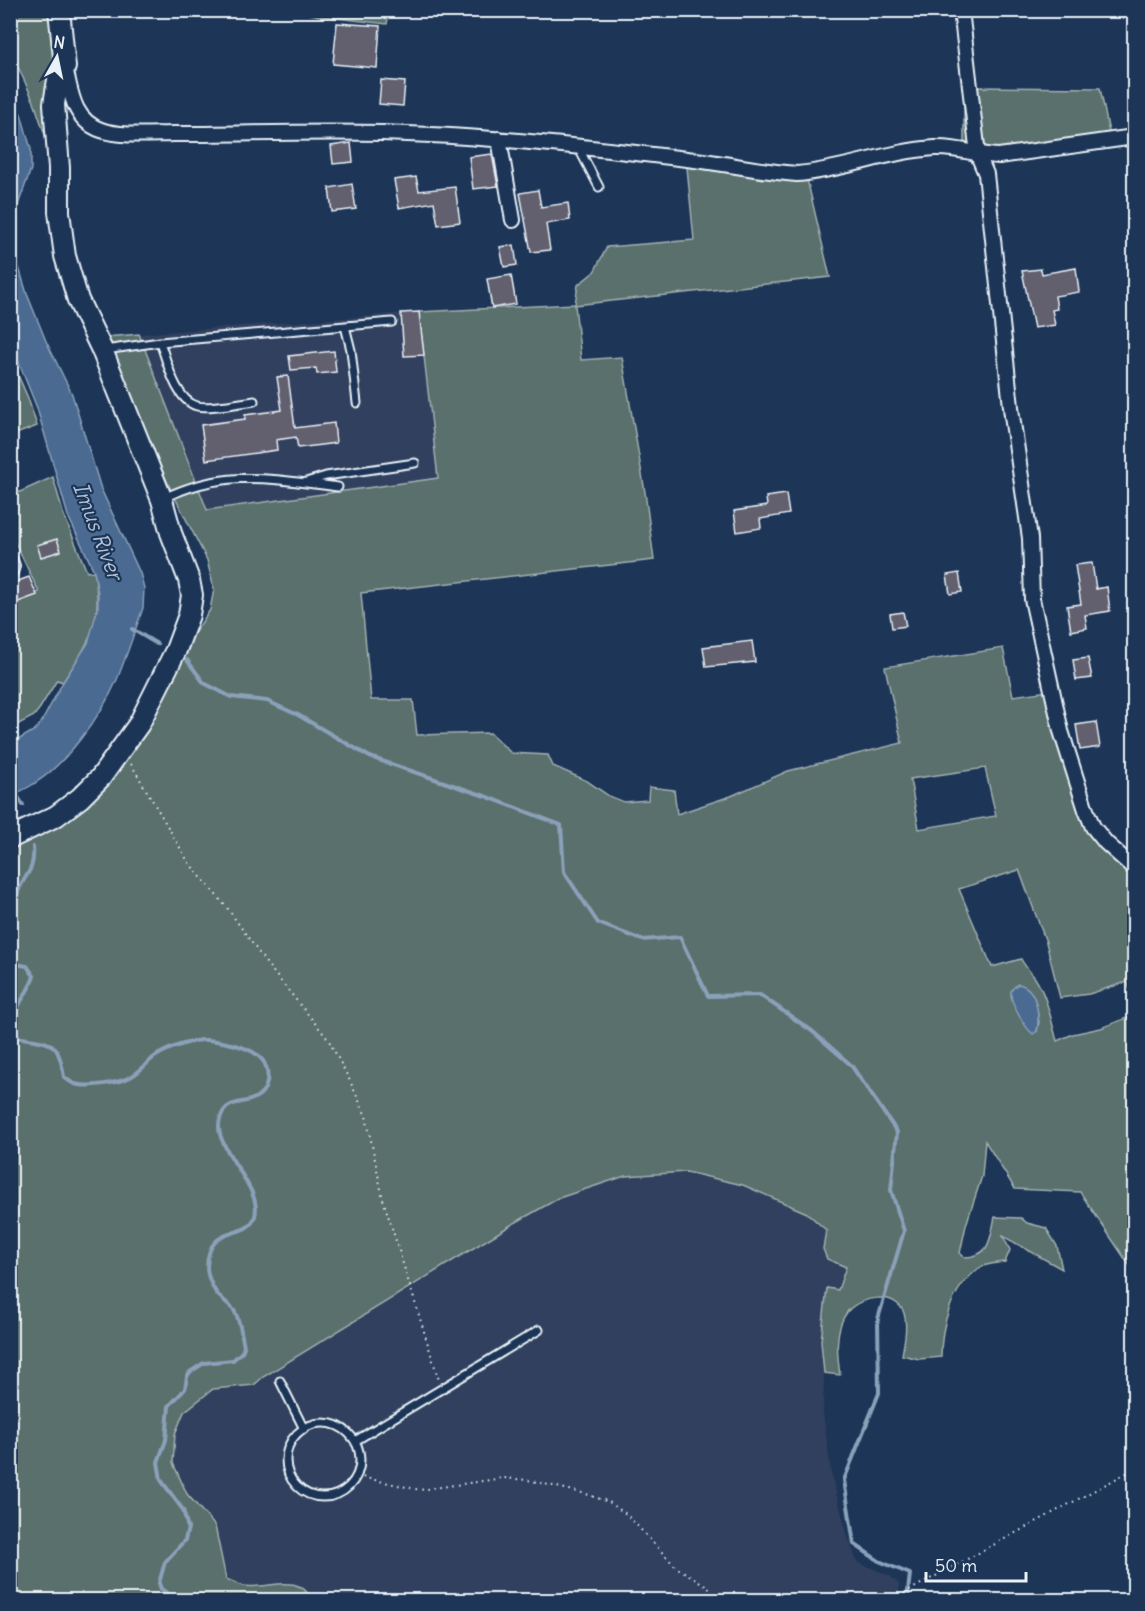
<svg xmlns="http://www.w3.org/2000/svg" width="1145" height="1611" viewBox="0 0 1145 1611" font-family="Delius,sans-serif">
	<rect width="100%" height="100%" fill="#1d3557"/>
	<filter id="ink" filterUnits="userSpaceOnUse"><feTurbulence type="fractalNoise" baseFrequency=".0167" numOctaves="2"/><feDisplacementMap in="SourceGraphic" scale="12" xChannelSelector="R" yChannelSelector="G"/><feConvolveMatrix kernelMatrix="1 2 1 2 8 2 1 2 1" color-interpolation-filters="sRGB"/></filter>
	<g filter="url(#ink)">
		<path fill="#32415e" d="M419,312L438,477L207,510L139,334Z
			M686,1172L743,1185L807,1213L826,1230L823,1249L846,1267L838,1290L827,1289L821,1341L824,1373L823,1413L832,1478L847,1534L857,1562L890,1576L899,1584V1600H312L293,1583L244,1586L226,1579L215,1526L187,1494L173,1463L175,1434L184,1412L213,1389L254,1385L263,1377L511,1225L559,1198L625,1176Z"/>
		<path fill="#5a706c" stroke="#a1b0b2" stroke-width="1.5" fill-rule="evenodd" d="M11,11H54L59,41L49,70L48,111L56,156L48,158L45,135L34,102L19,69L11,56Z
			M297,11L389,10V11L387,24L320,16Z
			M976,87L1100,88L1110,137C1077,140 991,157 964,142V88Z
			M687,167L783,180L807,179L830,277L575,305L581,360L622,357L645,492L654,560L361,593L371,700H413L417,735L490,733L511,753L548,755L553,766L587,781L609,796L624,802L648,800L649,787L674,790L677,814L731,796L788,771L902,743L885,667L1003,648L1013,696L1048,691L1080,808L1121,865L1134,878V1001L1127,982L1089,994L1060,998L1046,942L1019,870L959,889L992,967L1021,959C1025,967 1030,971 1035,978C1047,996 1051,1020 1057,1041L1073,1034L1101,1028L1134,1015V1272L1080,1192L1015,1189L985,1141L982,1176L966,1225L960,1253L964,1257C991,1257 990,1238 995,1217L1021,1218L1027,1223L1046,1228L1057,1246L1062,1269L1003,1236L1010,1250L1005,1262C997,1263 984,1264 978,1269C951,1289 941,1325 941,1357L919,1359L902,1355C904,1343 908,1326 904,1313C896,1291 861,1296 848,1311C834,1328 837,1354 840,1375L824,1373L821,1341L827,1288L838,1290L846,1267L827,1259L823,1249L826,1230L807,1213L743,1185L686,1172L625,1176L559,1198L511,1225L263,1377L254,1385L213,1389L184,1412L175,1434L173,1463L187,1494L215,1526L226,1579C232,1581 238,1585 244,1586C269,1590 298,1571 312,1600H11V846L76,810L210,610L214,589L207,560L169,486L106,337L139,334L207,510L438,478L419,312L575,304L578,285L594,272L607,247L694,240ZM985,768L996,816L919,829L910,779ZM1011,993L1035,1000L1039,1022L1037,1031L1019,1015Z
			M11,359L28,398L37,426L11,436Z
			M53,477L63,513L87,572L94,571C104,623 90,640 63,682L57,680L40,708L34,716L11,728V602L39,592L11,534V496Z"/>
		<path fill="#4c6b91" stroke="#8aa1ba" stroke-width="1.5" d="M10,95L21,114L31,149V169L14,216L15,254L27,294L46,341L72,394L101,489L140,573L144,588L143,608C134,633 126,658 116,682C102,714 65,765 35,783C28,788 19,792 11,796V744L35,730L41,723L63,682L88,643L98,607V594L94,571L68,516L37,408L11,343Z
			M1018,984C1037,987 1040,1015 1037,1031L1033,1034C1025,1028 1009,1001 1011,991C1013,987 1015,986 1018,984Z"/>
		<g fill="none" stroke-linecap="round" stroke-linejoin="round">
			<path stroke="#8aa1ba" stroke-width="4" d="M132,629L157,644
				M187,660L204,683L231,697L267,701L298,715L370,757L485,796L561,825L564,872L598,923L642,940L680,937L708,996L760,995L812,1031L851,1065L897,1132L891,1190L904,1231L878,1319L879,1393L844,1480L854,1544L879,1561L910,1574L908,1591L909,1600
				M10,784L23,805
				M10,921C13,912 15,901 18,892C25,873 35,872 33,847
				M10,963L27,966L34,976C29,995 3,1017 17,1037C52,1044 58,1038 64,1077C67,1079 71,1083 75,1084C86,1088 118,1083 128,1078C137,1075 146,1064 153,1058C165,1049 193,1039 208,1040C221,1041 245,1046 256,1054C270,1063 272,1086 258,1096C247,1105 231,1099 223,1112C219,1118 218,1127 220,1134C226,1159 262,1191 255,1216C248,1242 208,1221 207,1267C207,1276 213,1290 219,1296C224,1301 232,1306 235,1312C240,1321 242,1336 244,1347L242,1352L233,1360L204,1363L190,1372L187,1377L185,1389L169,1406L166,1440L158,1462L161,1480L183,1510L188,1528L185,1540L165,1562L159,1583L161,1589L178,1600"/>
		</g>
		<path fill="#625e6e" stroke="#e8f1f8" stroke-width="1.5" d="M337,23L380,26L377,68L333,64Z
			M381,80L405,82L403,106L379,104Z
			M351,143L353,162L333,164L331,146Z
			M492,154L498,186L473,189L469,157Z
			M416,177L419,191L455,187L460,222L438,225L434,202L399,208L394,180Z
			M352,184L356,209L332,212L329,188Z
			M538,190L541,207L568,203L570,220L546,224L550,250L531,252L520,193Z
			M514,245L517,265L504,267L500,247Z
			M1076,268L1079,292L1055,296L1057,309L1052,310L1055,325L1034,328L1022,271L1041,269L1042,274Z
			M511,275L516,304L492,308L487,279Z
			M419,312L424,355L404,356L401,313Z
			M334,351L336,372L317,374L316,368L291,370L289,356Z
			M288,376L295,428L334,423L336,443L298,448L296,437L276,440L277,450L206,460L201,425L245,419V415L282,410L277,377Z
			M786,494L789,514L760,519L761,528L737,532L734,511L767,506L766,497Z
			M57,539L61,551L41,557L37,545Z
			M1092,563L1096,589L1107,587L1110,611L1085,615L1087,628L1071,631L1067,606L1081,604L1075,565Z
			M959,573L962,592L950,594L947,575Z
			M29,577L37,595L10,605V584Z
			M903,612L906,626L892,628L890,614Z
			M752,641L755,662L706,667L703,647Z
			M1088,658L1092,678L1076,680L1073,660Z
			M1096,722L1100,747L1080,750L1076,725Z"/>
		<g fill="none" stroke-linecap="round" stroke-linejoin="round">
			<g stroke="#e8f1f8" stroke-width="11">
				<path id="service" d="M578,147L599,187
					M345,326L351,350L357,403
					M160,342C167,361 175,400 197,406C209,409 241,403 254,401
					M105,350L160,342L392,322
					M306,482L326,476L415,463
					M162,499C225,468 272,479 338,487
					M280,1381L304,1429
					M286 1460a37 37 0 1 1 74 0a37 37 0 1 1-74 0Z
					M355,1441L539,1330"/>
			</g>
			<g stroke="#e8f1f8" stroke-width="18">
				<path id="minor" d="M961,10L978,155L986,174L1012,416L1030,538L1032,599L1061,731L1086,810L1093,827L1106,843L1134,868
					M65,67C71,93 73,120 101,130C120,137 153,134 174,134C243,134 313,131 382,133C490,136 597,148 703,161C735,165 766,172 797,174C844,170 888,151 935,148C956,147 978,155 999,156L1134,137
					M499,139L513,220
					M10,561L12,566L10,572"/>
			</g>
			<g stroke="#e8f1f8" stroke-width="24">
				<path id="secondary" d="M10,838L56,816L80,798L101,777L139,724L176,650L189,615L192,595L189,580L171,533L162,500L102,350L78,300L65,256L59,212V168L54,104L58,80L65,67L59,10"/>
			</g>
			<path stroke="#e8f1f8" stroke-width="2" stroke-dasharray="1.5 4.5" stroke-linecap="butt" d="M131,764L189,863L228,909L266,963L328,1039L349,1079L366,1116L383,1199L439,1380
				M357,1476L420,1490L504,1478L528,1480L586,1494L609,1502L626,1514L676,1567L707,1586L717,1600
				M894,1600L908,1591L1134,1469"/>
			<use href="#service" stroke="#1d3557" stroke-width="7"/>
			<use href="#minor" stroke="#1d3557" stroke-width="14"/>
			<use href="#secondary" stroke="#1d3557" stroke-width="20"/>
		</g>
	</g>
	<g text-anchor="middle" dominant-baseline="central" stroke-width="4.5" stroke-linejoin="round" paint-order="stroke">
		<g font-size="21" font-style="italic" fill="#b1c2d4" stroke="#1d3557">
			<text transform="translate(98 531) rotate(69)">Imus River</text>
		</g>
	</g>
	<rect width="1145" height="1611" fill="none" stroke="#1d3557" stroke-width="36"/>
	<rect x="18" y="18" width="1109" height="1575" fill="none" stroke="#e8f1f8" stroke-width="2" filter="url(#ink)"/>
	<g transform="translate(57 57) rotate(9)" stroke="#1d3557" stroke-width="4.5" paint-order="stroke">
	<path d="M0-4.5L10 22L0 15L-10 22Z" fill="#e8f1f8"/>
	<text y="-9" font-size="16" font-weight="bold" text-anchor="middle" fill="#e8f1f8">N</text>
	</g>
	<path d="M926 1572v9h100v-9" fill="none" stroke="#e8f1f8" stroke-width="3"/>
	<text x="935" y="1572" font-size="18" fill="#e8f1f8" stroke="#1d3557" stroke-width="4.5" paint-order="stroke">50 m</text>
</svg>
